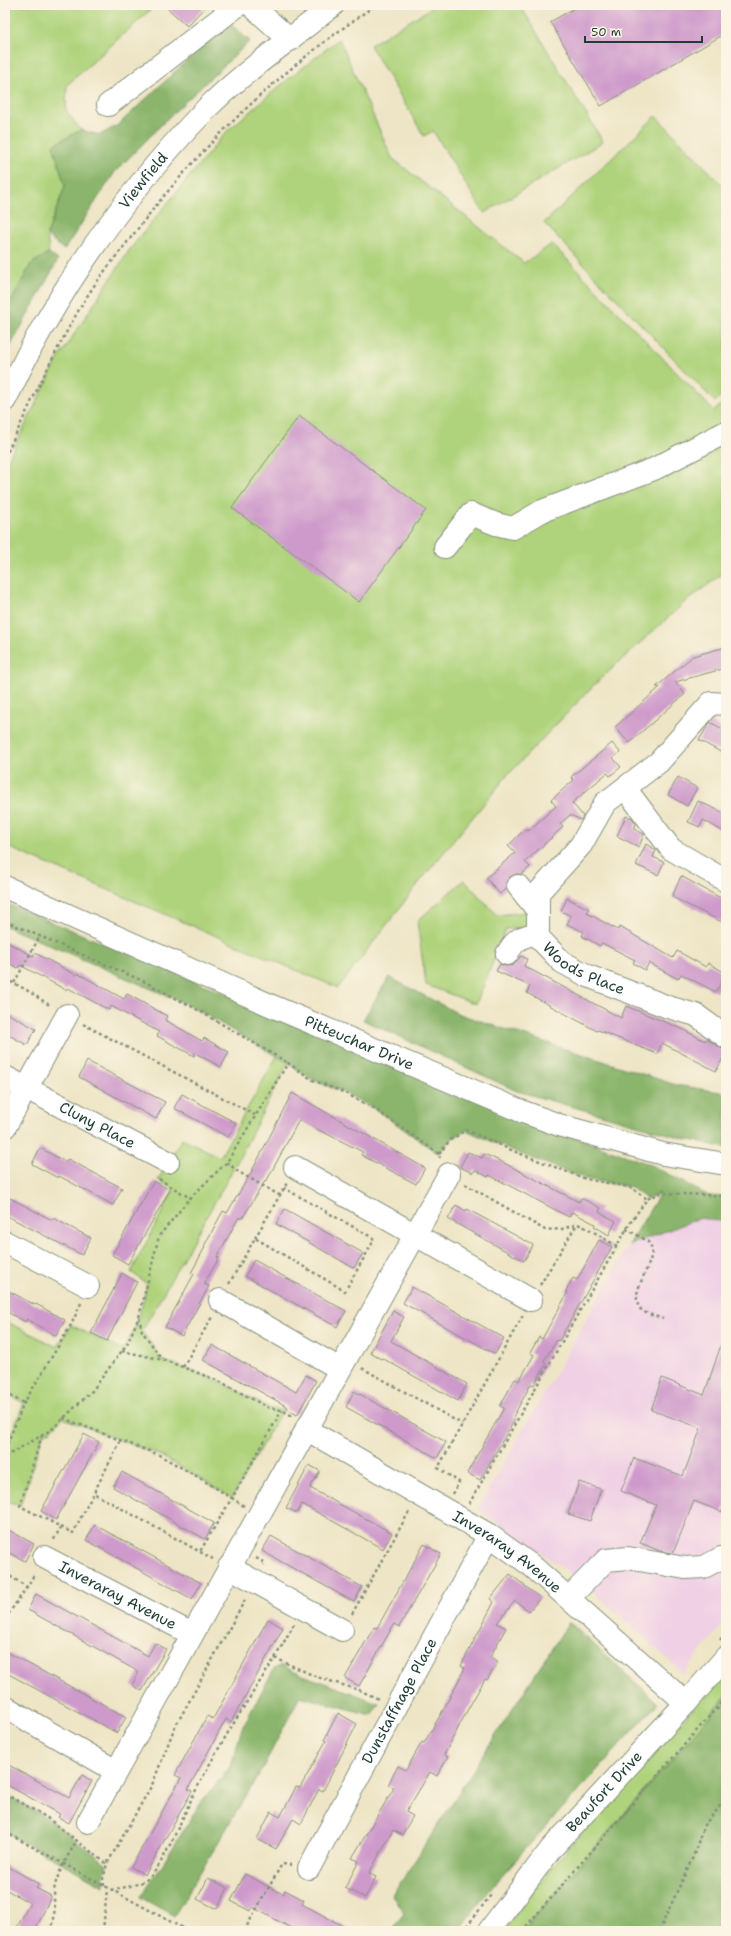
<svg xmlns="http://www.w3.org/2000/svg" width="731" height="1936" viewBox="0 0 731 1936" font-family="'Shantell Sans',sans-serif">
	<rect width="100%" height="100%" fill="#fcf5e5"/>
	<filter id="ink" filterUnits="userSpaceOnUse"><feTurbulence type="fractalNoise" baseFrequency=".025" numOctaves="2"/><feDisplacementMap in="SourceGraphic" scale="8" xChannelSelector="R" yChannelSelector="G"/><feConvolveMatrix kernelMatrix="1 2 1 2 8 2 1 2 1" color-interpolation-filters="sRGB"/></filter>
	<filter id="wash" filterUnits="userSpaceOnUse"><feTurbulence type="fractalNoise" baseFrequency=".012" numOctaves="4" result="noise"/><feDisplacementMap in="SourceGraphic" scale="16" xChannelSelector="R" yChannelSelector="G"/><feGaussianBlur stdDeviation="0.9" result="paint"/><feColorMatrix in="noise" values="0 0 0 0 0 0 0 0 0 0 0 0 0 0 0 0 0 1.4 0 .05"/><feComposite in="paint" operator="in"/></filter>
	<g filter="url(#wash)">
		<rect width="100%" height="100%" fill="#eee5c6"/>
		<path fill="#f0d0e5" d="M700,1218L726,1222V1621L683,1673L580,1580L478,1509L629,1245Z"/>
		<path fill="#afd37c" stroke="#678858" d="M5,5H156L67,85L66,111L81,130L54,145L65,186L47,234L49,253L31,264L5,313V129L10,120L5,117Z
			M436,5H520L603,142L484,213L433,131L424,136L370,45Z
			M339,39L392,158L524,263L552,244L714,411L726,400V571L684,603L594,685L506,777L422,879L338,988L5,846V466L58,359L130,249L226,132L282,84Z
			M656,116L726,189V391L715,402L544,223Z
			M464,880L497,915L538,911V928L506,929L476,1004L426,985L417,921Z
			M277,1056L288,1063L234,1168L142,1331L162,1360L219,1381L269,1408L282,1410L232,1498L198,1477L159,1455L63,1418L51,1430L43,1434L20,1506L5,1500V1449L24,1403L5,1393V1321L57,1347L71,1325L122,1350C137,1331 142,1307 147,1284L131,1272L174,1189L158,1180L182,1138L220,1157Z
			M726,1673V1697L522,1931H504C569,1839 650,1757 726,1673Z"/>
		<path fill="#8bb56c" stroke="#557950" d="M228,22L250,41L170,116L115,172L64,250L47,235L65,186L53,145L81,130L100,135L118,125Z
			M49,253L58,260L5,356V313L31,264Z
			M5,903L580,1139L649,1164L709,1196L726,1197V1222L700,1218L629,1245L660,1193L647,1199L630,1187L586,1179L516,1152L466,1130L450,1140L439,1154L375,1109L345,1093L313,1080L288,1063L191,1006L5,926Z
			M389,977L459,1014L676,1085L726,1093V1148L686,1139L517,1091L363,1020Z
			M569,1622L658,1703L493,1885L458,1931H392L404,1912L392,1896Z
			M283,1665L292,1671L379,1703L371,1715L300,1696L261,1771L174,1916L140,1897L159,1870L201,1802L231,1766L242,1728L274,1669Z
			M726,1697V1931H523Z
			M5,1794L46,1817L107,1864L103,1879L104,1886L5,1832Z"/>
		<g id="blocks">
			<path fill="#ce9acb" d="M164,5H207L187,26Z
				M580,5H726V33L601,106L550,22Z
				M299,416L426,510L359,602L232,508Z
				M726,647V668L675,682L685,694L629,743L615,727L660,687H656L693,656Z
				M710,722L726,731V755L699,740Z
				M612,743L620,752L613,758L621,767L610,776L607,773L572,803L583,816L581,820L570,815L560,824L563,827L525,862L530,867L522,874H516L510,877L506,882V888L500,894L486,878L515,853L508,846L525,829L528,831L556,806L551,800L574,780L571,777Z
				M678,777L697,788L687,806L668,795Z
				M698,801L726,814V833L703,820L700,827L688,822Z
				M626,816L632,818L636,824L634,829L644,834L639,847L617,836Z
				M646,844L656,850L653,857L664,862L658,875L636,865Z
				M681,876L726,901V924L672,897Z
				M567,898L589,909L587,913L618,930L620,927L673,958L677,951L706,967L708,963L726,973L716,992L681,974L678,979L649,963L645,970L633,963L635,960L602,943L600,946L582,936L584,932L567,924L571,916L561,911Z
				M5,941L33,956L35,953L76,975L77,973L124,999L127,994L167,1016L165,1020L202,1041L204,1038L229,1052L221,1067L195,1053L194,1056L157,1036L159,1032L111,1006L109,1010L68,988L66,990L20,965L18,968L5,961Z
				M521,956L527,959L524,966L621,1018L626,1006L682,1029L705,1041L706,1039L726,1051V1053L716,1071L662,1043L657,1054L598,1030L597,1031L527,993L530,986L496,971L500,964L506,966L513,965Z
				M5,1012L36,1029L27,1045L5,1033Z
				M87,1061L165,1102L156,1119L79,1077Z
				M292,1093L425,1168L416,1184L361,1155L363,1152L299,1120L266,1182L265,1181L242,1219L239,1217L217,1257L219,1258L204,1284L209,1286L182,1336L165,1327L194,1274L191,1273L205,1247L204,1246L223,1211L227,1213L251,1173Z
				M182,1094L236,1123L228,1137L174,1108Z
				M40,1148L66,1162L68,1159L122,1188L113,1205L59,1176L58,1178L32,1164Z
				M468,1152L482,1158L484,1154L500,1161L579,1202L581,1198L601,1208L599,1212L616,1221L609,1235L594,1226L595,1224L572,1212L569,1217L489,1175L488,1177L475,1170L473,1173L460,1167Z
				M154,1181L170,1190L128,1264L112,1255Z
				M10,1198L52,1220L53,1218L91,1238L82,1255L5,1215V1207Z
				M456,1205L466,1211L467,1209L533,1245L524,1261L448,1219Z
				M285,1209L363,1253L354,1268L276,1224Z
				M599,1240L612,1247L559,1341L557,1340L543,1362L546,1364L534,1385L531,1384L513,1417L515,1419L480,1480L467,1473L504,1408L500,1406L515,1379L519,1381L534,1355L530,1353L539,1337L542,1339L568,1292L566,1291L573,1278L577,1280Z
				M254,1260L346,1311L337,1327L245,1276Z
				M122,1273L137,1282L107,1341L91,1333Z
				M412,1287L504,1338L495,1354L403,1303Z
				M5,1289L35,1305L36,1304L65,1320L56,1336L27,1319L26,1322L5,1311Z
				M393,1311L404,1317L391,1341L467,1384L458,1401L382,1358L381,1359L370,1353Z
				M724,1336L726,1337V1503L722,1512L694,1501L673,1553L660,1551L640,1543L656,1505L621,1491L634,1458L683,1476L701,1428L651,1410L662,1378L704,1395Z
				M212,1345L296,1392L306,1375L316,1381L297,1415L287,1409L288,1407L203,1360Z
				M354,1391L446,1442L437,1458L346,1407Z
				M84,1434L99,1442L56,1520L41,1511Z
				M309,1465L320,1471L310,1488L392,1533L383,1549L302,1504L297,1513L286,1508Z
				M122,1472L214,1523L205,1539L113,1487Z
				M579,1482L601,1489L590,1521L568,1514Z
				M95,1525L201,1583L192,1599L86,1540Z
				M5,1528L34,1544L25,1561L5,1551Z
				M271,1536L362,1587L354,1602L262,1551Z
				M424,1544L441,1554L399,1627L394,1624L359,1686L345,1678L374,1627L377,1628Z
				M510,1574L540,1598L529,1611L515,1601L497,1623L506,1628L490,1657L498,1662L487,1680L485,1679L468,1709L444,1755L448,1757L437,1776L430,1772L406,1812L413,1816L402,1835L393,1830L369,1873L376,1877L365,1898L345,1888L359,1861L352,1858L394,1788L388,1785L398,1766L406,1770L422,1742L424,1743L441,1714L465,1668L461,1666L494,1602L490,1599Z
				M36,1594L148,1656L155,1643L166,1649L142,1691L132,1685L139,1672L28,1610Z
				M268,1619L283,1628L231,1722L226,1719L188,1789L192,1791L145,1875L131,1867L181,1778L175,1775L207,1716L213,1719Z
				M5,1651L126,1717L117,1733L5,1672Z
				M338,1713L357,1724L323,1791L319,1789L301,1824L293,1819L276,1849L257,1839L271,1812L280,1817L296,1787L300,1788L326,1741L324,1740Z
				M5,1763L69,1798L82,1775L92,1781L69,1823L58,1817L60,1814L5,1784Z
				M5,1865L39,1884L36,1888L51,1896L35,1931H15L30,1903L5,1889Z
				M245,1874L283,1894L285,1890L304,1900L302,1904L352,1931H297L252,1907L250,1911L231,1901Z
				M208,1878L228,1888L217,1909L197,1899Z"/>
		</g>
	</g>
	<g filter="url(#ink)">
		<use href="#blocks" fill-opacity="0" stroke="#86917d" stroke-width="1"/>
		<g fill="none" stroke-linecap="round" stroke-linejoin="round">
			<g stroke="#86917d" stroke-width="24">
				<g id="minor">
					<path d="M251,5L290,40"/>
					<path d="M108,105L238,5"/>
					<path id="s1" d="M5,400C18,375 29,349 44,325C89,247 144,173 207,108C244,71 293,38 333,5"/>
					<path d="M445,547L471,514L496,524L513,528L542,511L654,469L726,432"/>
					<path id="s2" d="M726,704L711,703L659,762L605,803L581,845L538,893V937L562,962L588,976L668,1007L696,1015L726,1037"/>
					<path d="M625,788L671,849L726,881"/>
					<path d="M518,886L538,911"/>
					<path id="s3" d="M5,887L272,1006L521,1111L559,1125L663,1154L726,1164"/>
					<path d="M507,954C516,938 521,937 538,933"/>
					<path id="s4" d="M5,1077L168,1162"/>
					<path d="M5,1127L67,1015"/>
					<path d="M295,1167L531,1300"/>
					<path d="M5,1242L88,1286"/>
					<path d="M220,1300L340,1369"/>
					<path id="s5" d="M306,1429L489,1535L532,1566L686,1703"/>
					<path id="s6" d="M44,1557L192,1634"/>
					<path d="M229,1567L342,1630"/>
					<path d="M569,1598L606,1560L628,1558L685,1568L704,1567L721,1558"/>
					<path d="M5,1707L116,1771"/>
					<path d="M88,1822L449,1174"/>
					<path id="s7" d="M309,1868L489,1535"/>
					<path id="s8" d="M489,1931L551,1849L686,1703L726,1657"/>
				</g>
			</g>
			<path stroke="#86917d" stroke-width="2.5" stroke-dasharray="3 3" stroke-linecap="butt" d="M5,457C31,403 55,349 86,298C100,276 117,255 133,235C201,145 282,68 376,5
				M5,921L143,981L191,1006L288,1063
				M5,979L25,989L51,1006
				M14,983L40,936
				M83,1024L255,1115
				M439,1154L450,1140L466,1130L516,1152L586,1179L630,1187L647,1199
				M227,1162L237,1171L279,1195
				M159,1179L190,1198
				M465,1184L545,1230L562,1229L577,1224C592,1229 603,1239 617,1246
				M626,1229C633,1233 642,1237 648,1242C663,1256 628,1288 639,1307C643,1314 656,1316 663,1319
				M255,1238L287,1183
				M229,1284L255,1238L345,1291L373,1242V1238L284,1188
				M540,1285L577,1224
				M139,1317L142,1331L162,1359
				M122,1351L164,1360L219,1381L269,1408L282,1410L294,1417
				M183,1367L212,1317
				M362,1368L462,1424
				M5,1393L24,1403
				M63,1418L159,1455L198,1477L232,1498L199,1553
				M42,1435L20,1506L61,1527L53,1541
				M5,1449L24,1403L71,1325L82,1301
				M5,1457L51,1430L92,1391L127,1344L139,1317L159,1236L190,1198L227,1162L288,1063L313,1080L345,1093L375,1109L439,1154L440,1158
				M95,1494L213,1559
				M453,1494L459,1482L438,1468L523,1315
				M469,1504L630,1223L647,1199L661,1193L726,1196
				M244,1506L232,1498L282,1410
				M61,1527L73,1533L121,1440
				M256,1558L265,1563L264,1565
				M5,1573L27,1587L35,1573
				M352,1614L410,1510
				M5,1619L27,1587
				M720,1640L726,1633
				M275,1658L294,1624
				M716,1708L726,1716
				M5,1794L46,1817L107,1864
				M5,1832L188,1931
				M104,1886L103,1879L107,1864L152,1785L174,1729L246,1598
				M111,1890C124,1887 138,1886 149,1878C163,1866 185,1811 195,1792C218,1746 247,1702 275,1658L317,1677L359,1690L379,1699
				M50,1931C58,1917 52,1900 55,1885C60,1868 69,1854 77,1840
				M103,1931L107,1889
				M244,1931L282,1864L291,1865
				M463,1931L491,1895
				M522,1931L726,1697
				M659,1931L693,1857L704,1825L718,1809L726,1796"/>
			<use href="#minor" stroke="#fff" stroke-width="22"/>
		</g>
	</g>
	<g text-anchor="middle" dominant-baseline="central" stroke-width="3" stroke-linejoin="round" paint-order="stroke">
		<g font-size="15" fill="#1f3d34" stroke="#fcf5e5">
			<text stroke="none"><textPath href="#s1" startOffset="260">Viewfield</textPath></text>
			<text stroke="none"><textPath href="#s2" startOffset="375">Woods Place</textPath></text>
			<text stroke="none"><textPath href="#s3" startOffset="387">Pitteuchar Drive</textPath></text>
			<text stroke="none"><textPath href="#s4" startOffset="104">Cluny Place</textPath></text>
			<text stroke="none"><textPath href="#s5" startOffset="236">Inveraray Avenue</textPath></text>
			<text stroke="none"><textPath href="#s6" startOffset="83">Inveraray Avenue</textPath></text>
			<text stroke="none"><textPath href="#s7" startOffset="190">Dunstaffnage Place</textPath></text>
			<text stroke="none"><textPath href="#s8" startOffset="181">Beaufort Drive</textPath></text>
		</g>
	</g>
	<rect width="731" height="1936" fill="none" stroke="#fcf5e5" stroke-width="20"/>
	<path d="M585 36v6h117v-6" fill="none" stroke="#1f3d34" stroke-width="2"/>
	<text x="591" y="36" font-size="12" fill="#1f3d34" stroke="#fcf5e5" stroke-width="3" paint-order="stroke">50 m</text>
</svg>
